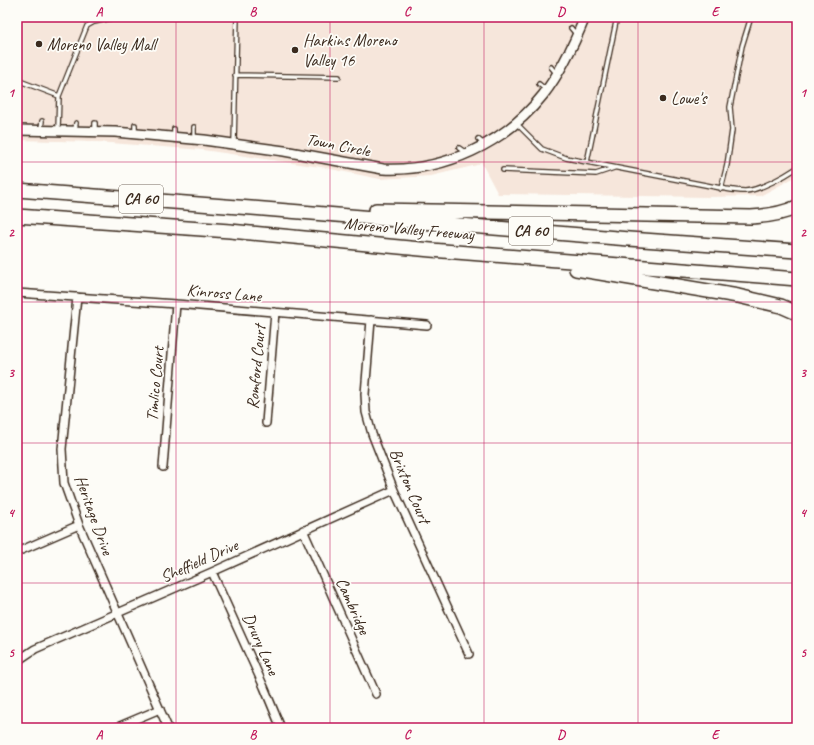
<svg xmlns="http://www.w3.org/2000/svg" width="814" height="745" viewBox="0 0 814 745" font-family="Caveat,sans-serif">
	<rect width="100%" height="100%" fill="#fdfcf7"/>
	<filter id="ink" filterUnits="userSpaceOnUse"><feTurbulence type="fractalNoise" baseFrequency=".025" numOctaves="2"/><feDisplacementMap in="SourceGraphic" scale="8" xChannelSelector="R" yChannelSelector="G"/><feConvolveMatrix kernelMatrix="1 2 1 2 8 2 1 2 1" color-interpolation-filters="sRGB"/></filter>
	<g filter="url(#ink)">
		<path fill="#f6e6db" d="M17,17H797V176L760,196L709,197L498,194L481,162L477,165L431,176L380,179L321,167L203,150L97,142L17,140Z"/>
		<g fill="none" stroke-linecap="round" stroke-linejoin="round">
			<g stroke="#3b2a1e" stroke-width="6">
				<path id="service" d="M571,28L576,34
					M551,67L556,73
					M235,75L339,77
					M17,80L59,96
					M539,84L546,90
					M517,124L542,149L566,158L726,189C732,190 738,191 745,191C760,190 785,176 797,168
					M41,129L42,121
					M58,129L59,96L87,26L94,22L116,17
					M75,130L76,123
					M95,130V123
					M135,133V125
					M174,137V129
					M194,138V127
					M478,139L484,144
					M234,143L237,17
					M459,148L466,153
					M587,162L617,17
					M503,170L596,174L614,168
					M721,189L727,165L732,130L730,107L742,46L751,17"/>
			</g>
			<g stroke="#3b2a1e" stroke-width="10">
				<path id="minor" d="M17,293L176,304L427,325
					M77,297L62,449L64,483L79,525L168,728
					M371,320L365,394L366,412L372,434L394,490L469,654
					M266,423L275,312
					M163,467L176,304
					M303,530L376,694
					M17,552L79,525
					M212,572L264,687L281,728
					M17,661L35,649L212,572L394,490
					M115,728L160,709"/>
			</g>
			<g stroke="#3b2a1e" stroke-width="12">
				<path id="tertiary" d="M17,130L115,132L204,140L284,151L383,169C445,172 505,143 543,95C561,72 574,44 585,17"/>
			</g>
			<g stroke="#3b2a1e" stroke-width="16">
				<path id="motorway" d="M17,190L264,209L629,239L797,251
					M376,210L751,217C768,216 782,214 797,207
					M17,216L230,231L431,250L797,279
					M576,269L738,296L781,306L797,313"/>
			</g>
			<use href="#service" stroke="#fdfcf7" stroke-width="3.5"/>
			<use href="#minor" stroke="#fdfcf7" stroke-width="7"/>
			<use href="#tertiary" stroke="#fdfcf7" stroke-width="9"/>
			<use href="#motorway" stroke="#fdfcf7" stroke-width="13"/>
		</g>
	</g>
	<path fill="none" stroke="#c2185b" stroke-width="1" stroke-opacity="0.55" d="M176,17V728M330,17V728M484,17V728M638,17V728M17,162H797M17,302H797M17,443H797M17,583H797"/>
	<g fill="#3b2a1e" stroke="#fdfcf7" stroke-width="1.5">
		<circle cx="39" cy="44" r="4"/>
		<circle cx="295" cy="50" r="4"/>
		<circle cx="663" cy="98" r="4"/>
	</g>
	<g text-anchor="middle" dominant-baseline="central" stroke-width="3.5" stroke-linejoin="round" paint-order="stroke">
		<g fill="#fdfcf7" stroke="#75695f" stroke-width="1">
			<rect x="119" y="185" width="44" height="28" rx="3"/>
			<rect x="509" y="217" width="44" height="28" rx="3"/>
		</g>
		<g font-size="16" font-weight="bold" fill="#3b2a1e">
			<text x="141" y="199">CA 60</text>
			<text x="531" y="231">CA 60</text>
		</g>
		<g font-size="17" fill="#3b2a1e" stroke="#fdfcf7" text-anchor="start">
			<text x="303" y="40">Harkins Moreno<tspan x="303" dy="20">Valley 16</tspan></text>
			<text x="47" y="44">Moreno Valley Mall</text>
			<text x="671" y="98">Lowe's</text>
		</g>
		<g font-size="17" fill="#3b2a1e" stroke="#fdfcf7">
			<text transform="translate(338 145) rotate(11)">Town Circle</text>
			<text transform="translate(409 229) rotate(5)">Moreno Valley Freeway</text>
			<text transform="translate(224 293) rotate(5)">Kinross Lane</text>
			<text transform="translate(256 367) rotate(-85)">Romford Court</text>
			<text transform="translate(155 384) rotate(-85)">Timlico Court</text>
			<text transform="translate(410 486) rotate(67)">Brixton Court</text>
			<text transform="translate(94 515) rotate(70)">Heritage Drive</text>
			<text transform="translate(199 561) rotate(-24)">Sheffield Drive</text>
			<text transform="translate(353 606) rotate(66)">Cambridge</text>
			<text transform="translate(261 644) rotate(66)">Drury Lane</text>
		</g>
	</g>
	<rect width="814" height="745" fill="none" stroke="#fdfcf7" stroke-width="44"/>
	<rect x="22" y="22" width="770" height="701" fill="none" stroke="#c2185b" stroke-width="1.5"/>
	<g font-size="13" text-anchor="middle" font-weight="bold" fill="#c2185b">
		<text x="99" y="16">A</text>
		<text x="253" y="16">B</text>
		<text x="407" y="16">C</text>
		<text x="561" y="16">D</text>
		<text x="715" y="16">E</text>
		<text x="11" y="97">1</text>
		<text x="803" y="97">1</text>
		<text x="11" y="237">2</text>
		<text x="803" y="237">2</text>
		<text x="11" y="377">3</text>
		<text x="803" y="377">3</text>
		<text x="11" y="517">4</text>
		<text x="803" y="517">4</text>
		<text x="11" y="657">5</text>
		<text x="803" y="657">5</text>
		<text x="99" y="739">A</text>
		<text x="253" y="739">B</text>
		<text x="407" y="739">C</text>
		<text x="561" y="739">D</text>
		<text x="715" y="739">E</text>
	</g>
</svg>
